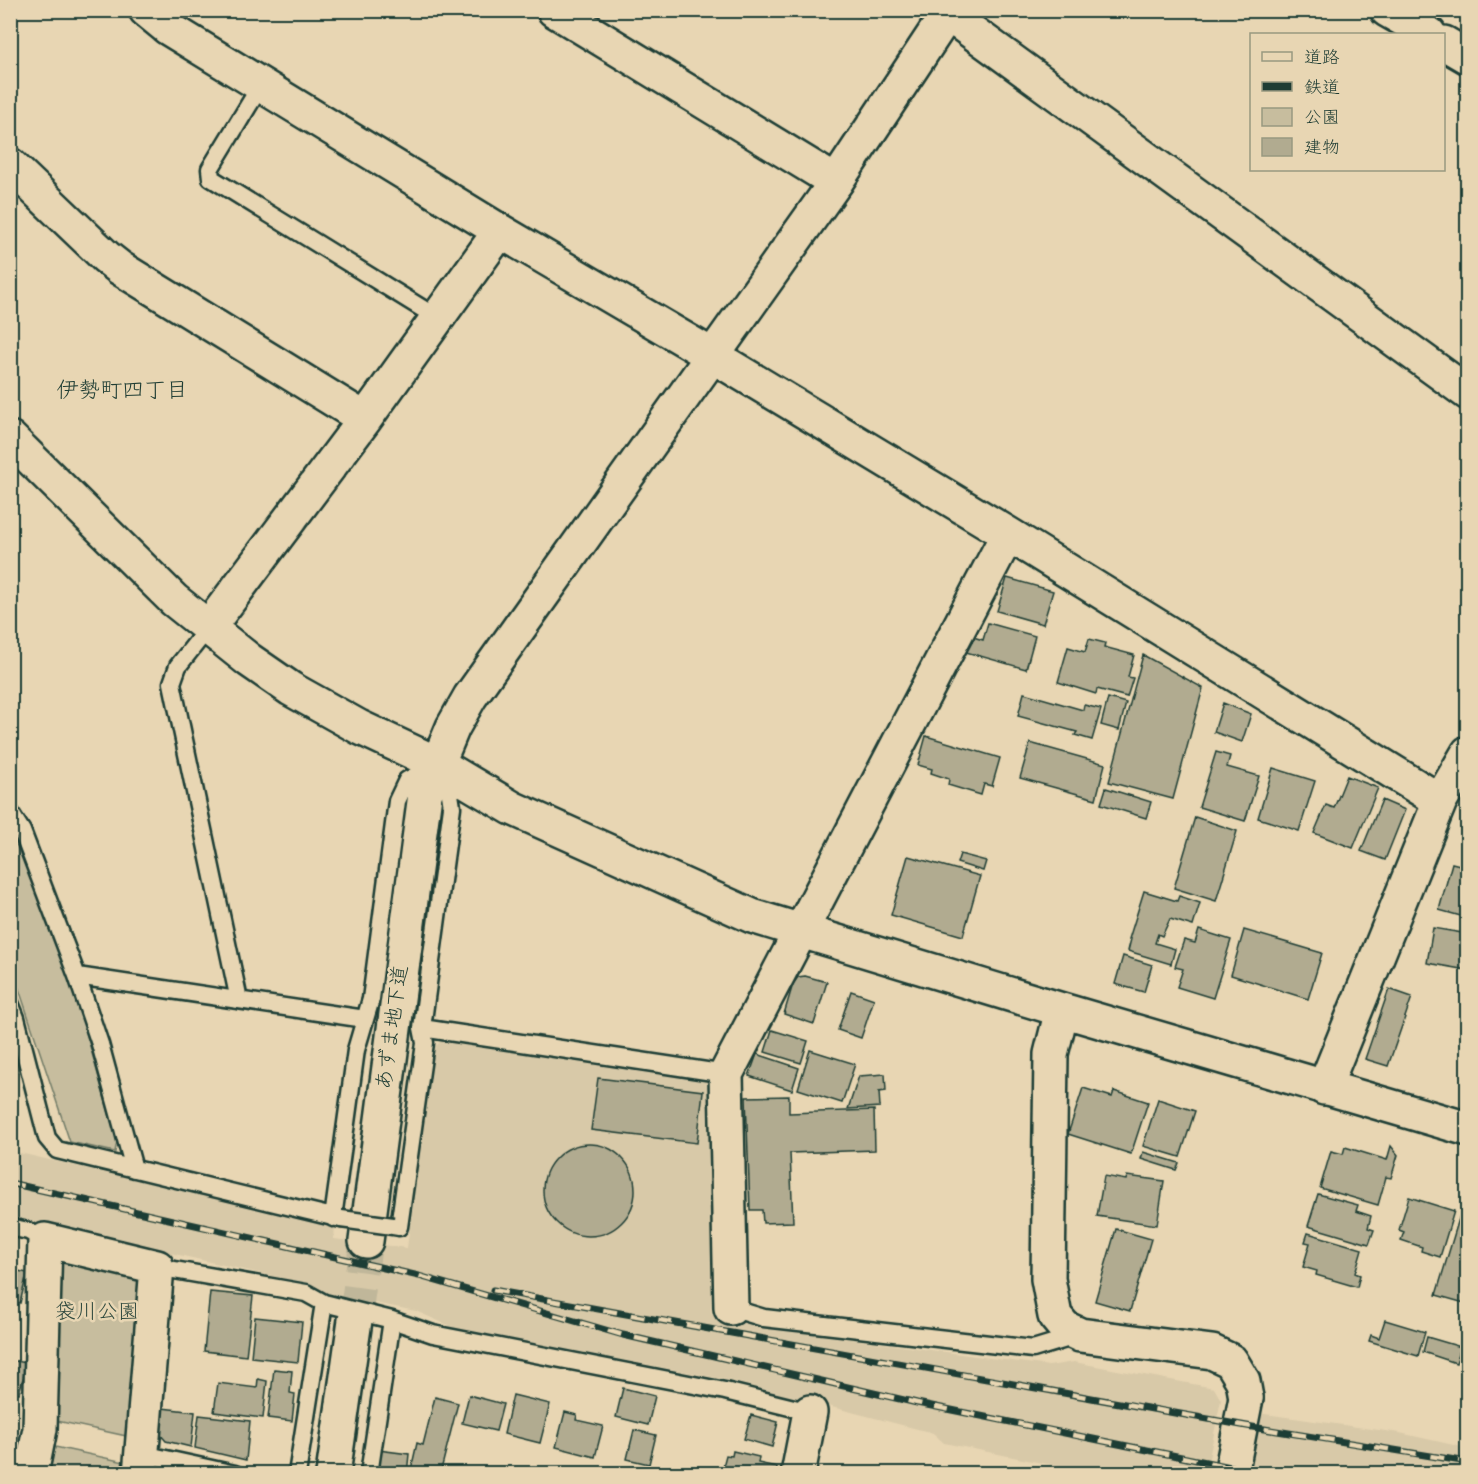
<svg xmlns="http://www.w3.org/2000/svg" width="1478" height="1484" viewBox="0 0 1478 1484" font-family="'Gochi Hand','Klee One',sans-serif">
	<rect width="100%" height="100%" fill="#e8d6b3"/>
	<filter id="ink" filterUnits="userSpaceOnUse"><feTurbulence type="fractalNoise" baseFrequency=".0167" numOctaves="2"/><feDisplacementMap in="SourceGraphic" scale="12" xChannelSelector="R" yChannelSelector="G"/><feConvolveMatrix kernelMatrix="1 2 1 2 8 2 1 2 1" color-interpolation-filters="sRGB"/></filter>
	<g filter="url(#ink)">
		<path fill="#d8c9a8" d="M443,1040L709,1081L714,1091L711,1314L776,1329L1049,1366L1074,1362L1214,1388L1221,1400L1206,1473H1091L944,1443L933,1433L727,1380L454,1328L416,1311L328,1294L307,1284L11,1217V1151L335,1226L334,1239L407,1248L432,1049Z
			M1257,1413L1400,1433L1467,1448V1473L1247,1474Z"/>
		<path fill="#c7bd9e" stroke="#737d69" stroke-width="1.5" d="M11,830L37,890L69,973L117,1141L115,1152L70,1142L11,965Z
			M65,1254L144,1278L131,1437L48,1419L54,1260Z
			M46,1445L129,1463L127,1473L41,1474Z"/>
		<path fill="#b1ab90" stroke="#1f3d34" stroke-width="1.5" d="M1007,578L1053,591L1043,624L997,611Z
			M988,623L1035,636L1026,669L966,652L970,636L983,640Z
			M1089,639L1105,643L1104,647L1134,655L1128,677L1133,678L1127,697L1097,689L1096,694L1058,682L1068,647L1085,652Z
			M1143,655L1203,688L1173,799L1109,782Z
			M1024,693L1083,710L1084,705L1101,709L1092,740L1075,735L1077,732L1018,716Z
			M1108,698L1126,703L1119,730L1101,725Z
			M1223,703L1251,714L1242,742L1214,732Z
			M926,736L1000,758L992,786L984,784L981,795L948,785L949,779L931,773L932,769L918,765Z
			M1030,743L1105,764L1096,799L1020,778Z
			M1216,752L1230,756L1227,767L1259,776L1245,821L1199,807Z
			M1273,768L1315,781L1299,831L1258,818Z
			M1347,776L1378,788L1353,848L1314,833L1326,805L1334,808Z
			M1106,788L1151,802L1146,818L1101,804Z
			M1382,800L1405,810L1385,860L1361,851Z
			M1195,817L1237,831L1216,901L1174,888Z
			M960,854L986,861L983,871L957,863Z
			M908,856L980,876L963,936L891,915Z
			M1452,863L1468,867V918L1439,910Z
			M1144,891L1177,901L1179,896L1200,903L1193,926L1170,919L1162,936L1158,934L1155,943L1175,949L1171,964L1128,951L1131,939H1129Z
			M1433,928L1468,934L1467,970L1427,963Z
			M1199,930L1231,940L1213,998L1177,987L1183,969L1175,967L1184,940L1195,943Z
			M1244,930L1322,953L1308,999L1231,975Z
			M1123,956L1152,965L1144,992L1115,984Z
			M805,976L827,982L814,1024L784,1014L793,984L798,977Z
			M1389,989L1412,997L1388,1066L1365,1059Z
			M851,991L874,999L861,1038L838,1030Z
			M772,1030L808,1041L801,1063L765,1052Z
			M810,1050L855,1064L842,1103L798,1089Z
			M757,1054L799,1068L792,1090L749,1076Z
			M885,1074L886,1091L879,1092L880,1107L848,1109L859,1076Z
			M598,1078L703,1091L697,1143L591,1130Z
			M1083,1088L1112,1097L1114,1091L1148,1102L1131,1154L1068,1134Z
			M789,1096V1113L874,1110L875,1150L790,1153L793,1222L763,1223L762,1210H750L746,1097Z
			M1158,1099L1195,1111L1180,1157L1143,1146Z
			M543 1190a46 46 0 1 1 92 0a46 46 0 1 1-92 0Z
			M1391,1146L1398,1155L1391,1178L1386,1177L1378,1205L1320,1188L1331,1151L1343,1154L1345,1147L1387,1160Z
			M1143,1152L1179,1163L1176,1170L1141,1159Z
			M1104,1176L1126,1180L1127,1176L1164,1181L1157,1225L1097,1216Z
			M1467,1192H1468V1304L1436,1295Z
			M1318,1194L1358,1205L1356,1211L1371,1216L1368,1228L1374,1230L1369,1244L1308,1226Z
			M1409,1197L1454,1211L1440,1257L1421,1251L1422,1247L1401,1240L1404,1232L1399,1230Z
			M1116,1229L1151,1239L1130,1311L1095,1301Z
			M1308,1233L1362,1249L1355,1273L1360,1275L1357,1287L1316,1275L1317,1271L1303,1267L1310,1243L1305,1242Z
			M10,1269L27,1273L20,1303L10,1301Z
			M210,1292L253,1296L246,1356L204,1351Z
			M255,1317L302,1322L298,1362L251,1357Z
			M1385,1320L1425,1332L1418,1356L1369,1341L1371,1335L1379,1338Z
			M1427,1337L1461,1347L1456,1363L1423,1352Z
			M10,1360L27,1363L19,1393L10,1391Z
			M274,1369L292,1371L290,1393L295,1394L292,1421L268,1418Z
			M258,1379L267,1381L263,1418L214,1412L218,1383L257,1388Z
			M623,1388L655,1396L648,1425L616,1417Z
			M469,1395L503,1404L496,1431L462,1423Z
			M513,1395L550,1404L540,1443L504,1434Z
			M435,1397L458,1403L440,1474H410L417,1443L423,1445Z
			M162,1408L195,1412L191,1447L166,1441L159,1433Z
			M565,1412L577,1415L576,1420L603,1426L595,1457L556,1447Z
			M199,1415L250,1421L246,1460L195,1448Z
			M751,1415L778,1422L772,1447L744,1439Z
			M634,1430L656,1435L649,1464L627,1459Z
			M378,1450L409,1454L407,1474H374Z
			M733,1451L759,1457L758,1463L777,1467L776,1474H721L726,1455L732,1456Z"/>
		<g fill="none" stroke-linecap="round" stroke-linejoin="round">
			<path stroke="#c0b79a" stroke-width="33" stroke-dasharray="33 16" stroke-linecap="butt" d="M355,1320L366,1241"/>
			<g stroke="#1f3d34" stroke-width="21">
				<path id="lane" d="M261,85L210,169L211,178L436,317
					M208,628L178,666L172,683L239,1000
					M10,812L22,831L77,976L100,1044L134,1169
					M77,976L365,1019
					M10,1003L16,1018L47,1138L57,1150L341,1219
					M422,1028L726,1074
					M333,1218L356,1050L371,999L397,801L407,780L438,764L449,788L452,807L422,1028L425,1043L399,1227L393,1226
					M10,1227L28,1231L45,1240
					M157,1267L306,1293L324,1303L392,1320L433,1334L725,1391L810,1412
					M731,1308L764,1318L1033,1349L1079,1335
					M143,1454L235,1474
					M297,1474L324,1303
					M369,1474L392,1320"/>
			</g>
			<g stroke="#1f3d34" stroke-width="38">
				<path id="street" d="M146,10L168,28L500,231L713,356L1008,534L1440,801
					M554,10L836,182
					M10,165L106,257L120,268L365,419
					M208,628L365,419L500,231
					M1324,1088L1440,801L1468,753
					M731,1308L726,1074L1008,534
					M31,1474L40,1429L45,1240L157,1267L140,1474
					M798,1474L810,1412
					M1231,1474L1246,1398"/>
			</g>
			<g stroke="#1f3d34" stroke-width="38">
				<path id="secondary" d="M942,10L1468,393
					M10,438L174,600L249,660L291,689L359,727L438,764L512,808L752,916L1062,1010L1468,1129
					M1062,1010L1051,1054L1048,1279L1055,1316L1065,1328L1080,1335L1212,1352L1231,1361L1243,1381L1246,1398
					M366,1241L425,794L453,727L470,697L836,182L950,10
					M333,1474L355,1320"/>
			</g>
			<g stroke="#1f3d34" stroke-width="38">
				<path id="primary" d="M1387,10L1429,34
					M1444,43L1468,57"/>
			</g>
			<use href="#lane" stroke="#e8d6b3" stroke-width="16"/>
			<use href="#street" stroke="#e8d6b3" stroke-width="33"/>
			<use href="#secondary" stroke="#e8d6b3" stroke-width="33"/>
			<use href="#primary" stroke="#e8d6b3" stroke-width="33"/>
			<g stroke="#1f3d34" stroke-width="7">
				<path id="rail" d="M10,1183L419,1276L623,1335L917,1403L1265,1474
					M493,1290L1258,1428L1468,1462"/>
			</g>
			<use href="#rail" stroke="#e8d6b3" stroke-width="4.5" stroke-dasharray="14" stroke-linecap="butt"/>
			<g stroke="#1f3d34" stroke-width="21" stroke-linecap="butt">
				<path id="lane-bridge" d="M341,1219L393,1226"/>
			</g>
			<use href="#lane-bridge" stroke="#e8d6b3" stroke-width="16"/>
		</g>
	</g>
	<g text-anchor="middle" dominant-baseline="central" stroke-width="5" stroke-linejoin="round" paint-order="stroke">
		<g font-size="21" fill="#1f3d34" stroke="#e8d6b3">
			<text transform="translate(395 1028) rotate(-82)">あずま地下道</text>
		</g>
		<g font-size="21" fill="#304a3f" stroke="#e8d6b3">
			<text x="97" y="1314">袋川公園</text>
		</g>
		<g font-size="22" fill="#1f3d34" stroke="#e8d6b3">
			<text x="122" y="393">伊勢町四丁目</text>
		</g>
	</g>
	<rect width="1478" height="1484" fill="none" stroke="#e8d6b3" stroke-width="36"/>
	<rect x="18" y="18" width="1442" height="1448" fill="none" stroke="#1f3d34" stroke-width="2" filter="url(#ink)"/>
	<rect x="1250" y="33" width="195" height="138" fill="#e8d6b3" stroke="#989980" stroke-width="1.5"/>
	<rect x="1262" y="52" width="30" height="9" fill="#e8d6b3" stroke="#989980" stroke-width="1.5"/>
	<text x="1304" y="63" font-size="18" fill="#1f3d34">道路</text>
	<rect x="1262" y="82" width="30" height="9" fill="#1f3d34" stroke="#989980" stroke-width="1.5"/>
	<text x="1304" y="93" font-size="18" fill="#1f3d34">鉄道</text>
	<rect x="1262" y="108" width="30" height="18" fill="#c7bd9e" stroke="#989980" stroke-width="1.5"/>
	<text x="1304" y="123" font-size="18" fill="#1f3d34">公園</text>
	<rect x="1262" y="138" width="30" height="18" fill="#b1ab90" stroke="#989980" stroke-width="1.5"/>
	<text x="1304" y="153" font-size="18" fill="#1f3d34">建物</text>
</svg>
